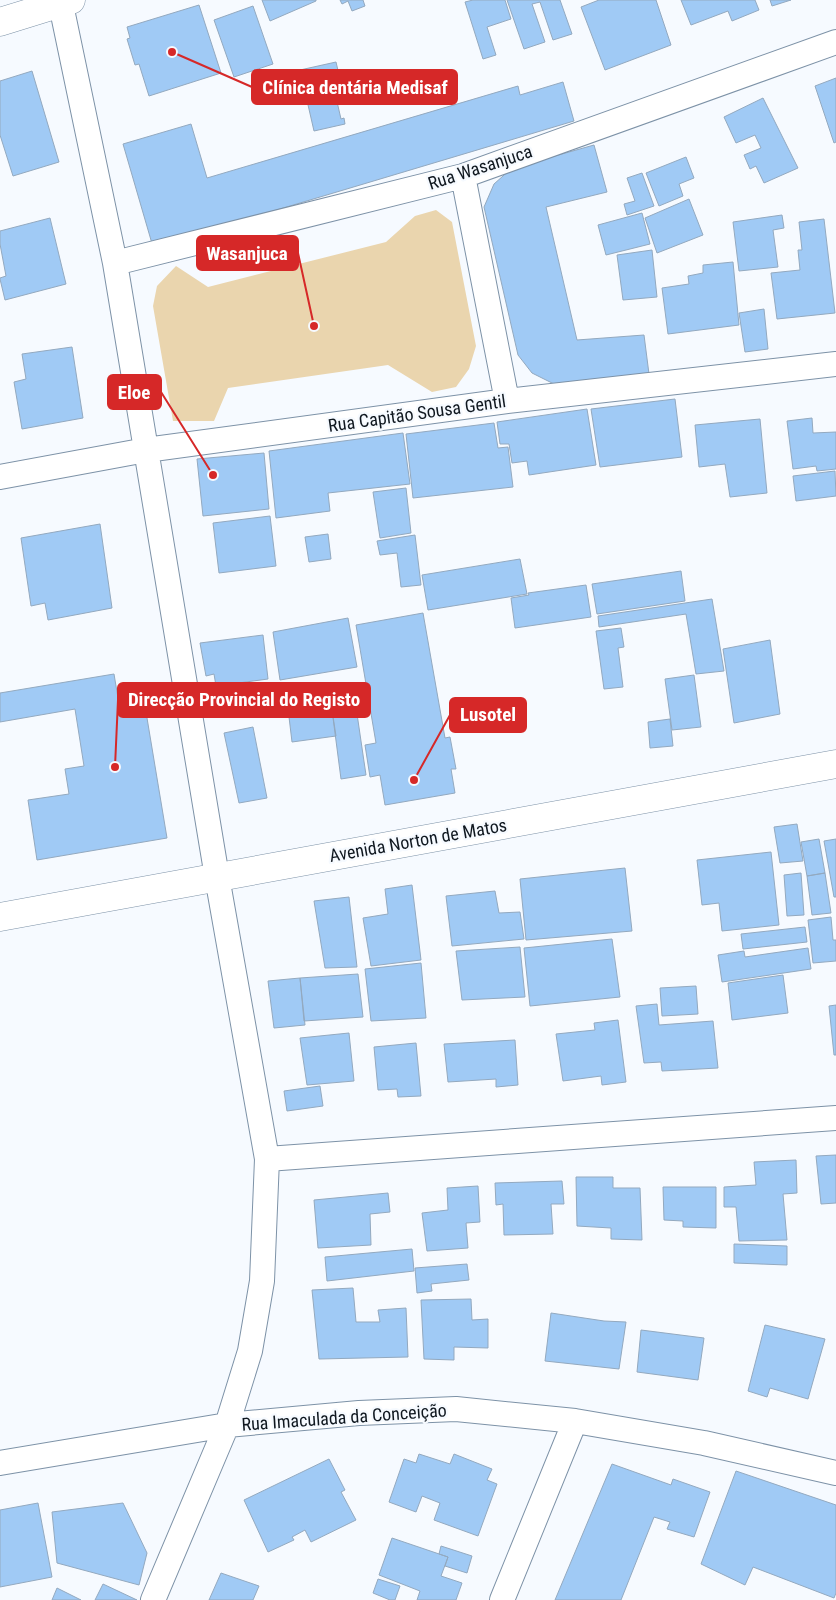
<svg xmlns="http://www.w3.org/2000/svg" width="836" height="1600" viewBox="0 0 836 1600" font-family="'Roboto Condensed',sans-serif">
	<rect width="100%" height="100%" fill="#f6faff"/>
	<path fill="#ead5ae" d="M436,210L452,222L476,346L469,369L456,387L432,392L388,365L228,388L214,421H173L153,306L157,286L176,266L208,287L386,242L415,216Z"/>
	<path fill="#a0caf5" stroke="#93a9bf" d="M262,0H316V1L270,21Z
		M340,0H363L365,6L352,11L348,1L342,4Z
		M473,0H505L511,19L487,27L496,55L483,59L465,2Z
		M507,0H560L572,34L553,40L540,2L532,4L545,42L524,49Z
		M599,0H656L671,45L605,70L581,7Z
		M681,0H755L759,10L732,21L728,11L691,25Z
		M770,0H791L772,6Z
		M199,5L221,73L149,96L139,64L135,65L127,39L130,38L127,27Z
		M253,6L273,64L234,77L214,20Z
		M336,62L340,79L332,80L341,119L344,118L345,124L314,131L300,70Z
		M32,71L59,162L13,176L0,135V81Z
		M836,78V142L834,143L815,86Z
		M563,82L574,121L153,247L123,144L191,124L207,178L518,86L520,95Z
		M763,98L798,168L764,183L756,166L750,169L744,155L761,148L755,135L736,143L724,117Z
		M594,145L607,192L546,207L577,340L644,335L649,374L554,384L532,373L518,355L484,207L494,184L512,168Z
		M686,157L694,178L679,184L683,196L659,206L646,173Z
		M642,173L654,206L627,215L624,204L635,201L627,178Z
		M689,199L703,235L657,253L645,218Z
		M642,213L650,244L606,255L598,225Z
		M782,215L784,228L773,230L778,267L739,271L733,222Z
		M50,218L66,284L5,300L0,279V278L6,276L0,244V231Z
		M824,219L835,313L777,319L771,273L800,270L798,250H802L799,222Z
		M652,250L657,297L623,300L617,255Z
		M733,262L739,325L668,334L662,288L689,284L688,276L703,273V265Z
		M764,309L768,349L745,352L739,313Z
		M72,347L83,418L22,429L14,382L26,379L22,354Z
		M675,399L682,457L600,467L591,409Z
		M587,409L596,465L529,475L527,461L512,463L509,444H500L497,422Z
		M812,418L813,433L836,432V469L817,471L816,466L793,469L787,421Z
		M760,419L767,493L730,497L725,464L699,467L695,425Z
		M494,423L498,448L508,447L513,487L413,498L406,434Z
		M403,433L410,484L328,493L330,511L276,518L269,451Z
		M264,453L269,509L203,516L197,459Z
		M835,471L836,496L796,501L793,476Z
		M406,488L411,533L380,538L373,492Z
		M270,516L276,566L219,573L213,523Z
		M100,524L112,608L48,620L45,603L31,606L21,538Z
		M328,534L331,559L309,562L305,537Z
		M415,535L421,585L401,587L397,553L380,555L377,541Z
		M520,559L527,594L428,610L422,575Z
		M681,571L685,601L597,614L592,584Z
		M586,585L591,617L515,628L511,598L529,595L528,593Z
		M712,599L724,671L696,674L686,614L599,627L598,616Z
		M423,613L445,738L450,737L456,769H451L455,793L385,805L380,775L370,777L365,745L376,743L356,625Z
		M348,618L357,667L280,680L273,632Z
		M621,628L624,647L618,648L623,687L604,689L596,631Z
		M263,635L268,679L216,686L214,674L206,676L200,643Z
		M770,640L780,714L734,723L723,649Z
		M114,674L121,716L146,712L167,838L37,860L28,800L69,794L65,769L84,766L75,709L0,722V693Z
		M694,675L701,727L672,730L665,679Z
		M356,707L366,775L341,779L332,710Z
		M332,710L336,736L292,742L289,717Z
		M670,719L673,746L650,748L648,722Z
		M253,727L267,798L239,803L224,733Z
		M797,824L803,861L780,863L774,827Z
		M819,839L825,873L807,876L801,842Z
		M836,839V897H834L824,841Z
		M771,852L779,925L722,931L719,903L702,905L697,860Z
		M625,868L632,931L526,940L520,879Z
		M801,873L804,915L787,916L784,875Z
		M825,873L831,913L812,915L807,876Z
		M412,885L421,960L371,966L363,918L388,914L385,889Z
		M495,891L499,913L520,912L524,939L452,946L446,896Z
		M349,897L357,967L325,968L314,901Z
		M831,917L833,940H836V961L813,963L808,920Z
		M805,927L807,942L743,949L741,934Z
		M612,939L620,997L530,1006L524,948Z
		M520,947L525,997L462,1000L456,951Z
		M808,948L811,969L722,982L718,955L744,951L745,957Z
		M421,963L426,1018L371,1021L365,969Z
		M358,974L363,1017L304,1021L300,978Z
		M783,975L788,1013L732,1020L728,983Z
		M300,978L305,1025L274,1028L268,981Z
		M696,986L698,1014L662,1016L660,988Z
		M657,1004L659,1025L713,1021L718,1068L662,1071L661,1062L644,1063L636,1006Z
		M836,1005V1055H834L829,1006Z
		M618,1020L626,1082L602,1085L601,1076L563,1081L556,1034L595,1030L594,1023Z
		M349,1033L354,1081L307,1085L300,1038Z
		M515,1040L518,1085L496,1087V1079L448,1082L444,1044Z
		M416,1043L421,1096L398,1097L397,1089L378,1090L374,1047Z
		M320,1086L323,1106L287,1111L284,1091Z
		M836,1155V1203L821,1204L816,1156Z
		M796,1160L797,1193L783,1194L787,1240L739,1241L736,1207H724V1187L756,1185L754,1162Z
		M576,1177H613V1188H640L642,1240L611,1239V1228L577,1226Z
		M562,1181L564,1204H551L553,1234L504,1235L503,1204L496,1205L495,1183Z
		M478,1186L480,1222L466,1223L468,1248L427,1251L422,1213L448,1210L447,1188Z
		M663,1187H716V1228L683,1227V1221L664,1220Z
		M388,1193L390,1212L370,1214L371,1245L318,1248L314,1200Z
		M734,1244L787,1246V1265L734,1263Z
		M412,1249L414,1271L327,1281L325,1257Z
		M467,1264L469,1280L431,1284L432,1291L417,1293L415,1268Z
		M353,1288L356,1322H380L378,1310L406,1308L408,1357L319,1359L312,1290Z
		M471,1299L472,1320L488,1319V1348L454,1347V1360L424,1359L421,1300Z
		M551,1313L604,1321L626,1322L619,1369L545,1361Z
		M765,1325L825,1339L808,1399L770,1388L767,1397L748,1391Z
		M641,1330L704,1338L698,1380L637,1372Z
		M419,1454L450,1464L454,1454L492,1469L487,1480L497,1484L478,1536L434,1520L440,1503L422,1496L416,1512L389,1502L404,1459L416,1463Z
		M329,1459L345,1490L341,1492L356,1520L311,1542L305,1530L292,1537L294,1540L268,1552L244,1500Z
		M612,1464L671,1485L673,1479L710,1492L694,1537L667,1529L670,1522L654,1517L621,1600H555Z
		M736,1471L836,1505V1593L834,1598L753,1567L745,1585L701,1564Z
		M38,1503L52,1577L0,1587V1510Z
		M123,1503L147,1553L139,1585L57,1563L52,1512Z
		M392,1538L448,1557L441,1576L462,1583L456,1600H417L420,1591L379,1575Z
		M441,1546L472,1556L467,1573L445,1566L448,1557L439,1554Z
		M221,1573L259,1586L253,1600H209Z
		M378,1579L400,1586L395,1600H390L373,1593Z
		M103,1584L137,1600H95Z
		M57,1588L81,1600H52Z"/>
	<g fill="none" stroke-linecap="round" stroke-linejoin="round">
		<g stroke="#7d92a7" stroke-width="26">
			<path id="minor" d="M60,0L115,263L217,877L267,1159L262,1281L250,1351L227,1425L153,1600
				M463,176L507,401
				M115,263L463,176L836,42
				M0,477L146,450L507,401L836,364
				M267,1159L836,1118
				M0,1463L227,1425L359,1413L456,1409L575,1421L704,1443L836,1473
				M502,1600L575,1421"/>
		</g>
		<g stroke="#7d92a7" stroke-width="29">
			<path id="tertiary" d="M0,22L71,0"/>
		</g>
		<g stroke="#7d92a7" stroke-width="29">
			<path id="secondary" d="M0,917L836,764"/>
		</g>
		<use href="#minor" stroke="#fff" stroke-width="24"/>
		<use href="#tertiary" stroke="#fff" stroke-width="28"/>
		<use href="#secondary" stroke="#fff" stroke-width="28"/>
	</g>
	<g text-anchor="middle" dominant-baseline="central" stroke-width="4.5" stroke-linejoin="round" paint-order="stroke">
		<g font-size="18" fill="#0f171f" stroke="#f6faff">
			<text transform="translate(480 167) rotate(-18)">Rua Wasanjuca</text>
			<text transform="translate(417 413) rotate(-8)">Rua Capitão Sousa Gentil</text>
			<text transform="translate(418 840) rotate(-10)">Avenida Norton de Matos</text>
			<text transform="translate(344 1417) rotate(-4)">Rua Imaculada da Conceição</text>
		</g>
	</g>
	<path fill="none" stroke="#d62828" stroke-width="2" d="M172 52L252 87M314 326L298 253M213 475L161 392M115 767L118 700M414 780L450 715"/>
	<g fill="#d62828" stroke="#f6faff" stroke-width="2">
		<circle cx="172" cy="52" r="5"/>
		<circle cx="314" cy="326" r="5"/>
		<circle cx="213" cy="475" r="5"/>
		<circle cx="115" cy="767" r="5"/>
		<circle cx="414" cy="780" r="5"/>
	</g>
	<g fill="#d62828" stroke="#d62828" stroke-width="2">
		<rect x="252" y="70" width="205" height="34" rx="5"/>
		<rect x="197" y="236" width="101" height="34" rx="5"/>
		<rect x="108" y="375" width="53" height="34" rx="5"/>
		<rect x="118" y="683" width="252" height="34" rx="5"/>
		<rect x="450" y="698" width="76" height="34" rx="5"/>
	</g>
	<g font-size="19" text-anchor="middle" font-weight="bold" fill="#fff">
		<text x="355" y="94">Clínica dentária Medisaf</text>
		<text x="247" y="260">Wasanjuca</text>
		<text x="134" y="399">Eloe</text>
		<text x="244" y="706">Direcção Provincial do Registo</text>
		<text x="488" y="721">Lusotel</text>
	</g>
</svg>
